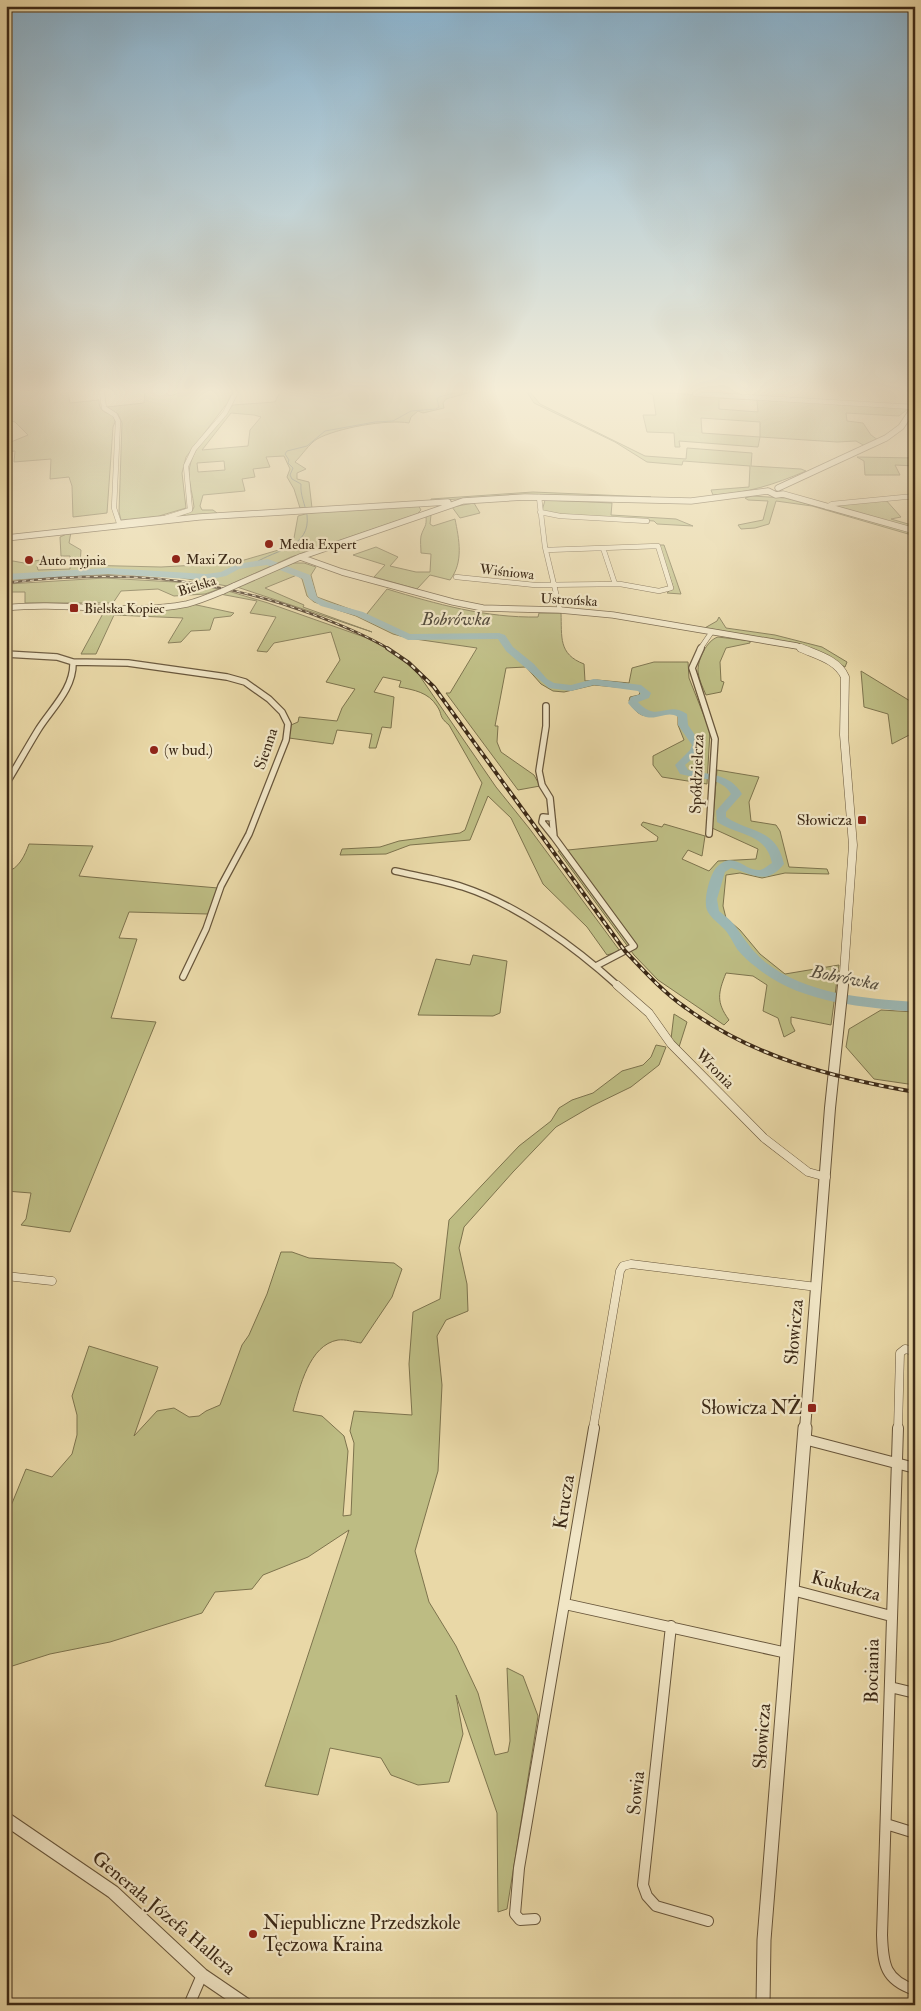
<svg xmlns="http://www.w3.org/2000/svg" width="921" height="2011" viewBox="0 0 921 2011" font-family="'IM FELL Double Pica',serif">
	<rect width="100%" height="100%" fill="#e9d8a7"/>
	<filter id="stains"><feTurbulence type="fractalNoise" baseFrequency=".004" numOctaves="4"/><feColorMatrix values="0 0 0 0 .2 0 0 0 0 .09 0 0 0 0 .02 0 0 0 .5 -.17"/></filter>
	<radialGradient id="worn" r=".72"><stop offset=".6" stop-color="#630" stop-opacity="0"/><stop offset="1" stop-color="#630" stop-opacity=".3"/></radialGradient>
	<path fill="#bdbc83" stroke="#7d734d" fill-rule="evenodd" d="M6,392H68L70,403L99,400C99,412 105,412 114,416L115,422L113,427L107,513L73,517L72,486L69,477L50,479L51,459L14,462L15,451L6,452V444L28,435L15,422L6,420Z
		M145,392H166L169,396L183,392H232L228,402L186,457L182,473L186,508L159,516L121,520L119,512L122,423L118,414L107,407L144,403Z
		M280,392H325L326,394L336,392H471L446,399L443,403L444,408L423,413L418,411L411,417L409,423C387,419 337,428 317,439C309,444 302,455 295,462L306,469L297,473V479L309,482L312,508H300L294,489L287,477L290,469L284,456L266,457L270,467L253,469L255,477L242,479L245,491L203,495L200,506L202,510H213L217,513L216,515L150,521L183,515L192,511L194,507C193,496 189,483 189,472C191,446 217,425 233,405L275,402ZM231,413L254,415L261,417L250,430L248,446L202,450ZM224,461L225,470L198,472L197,463Z
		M527,392H530L540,404L645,456L686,459L687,448L752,453L751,466L801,469L806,471C773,485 748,493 713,495L711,490L749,487L750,466L683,461L682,465L647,462L615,442L534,403Z
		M646,392H653L909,408L899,416L846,413L847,421L863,423L871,435L878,440L865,446L856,441L837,442L760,437L758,447L679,441L680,447H675L674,433L647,432L643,415H656L653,395ZM719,398L757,400L758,412L719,409ZM701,418L760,422V437L702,433Z
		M857,457L915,458V466L895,465L900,475H865L864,461Z
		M533,492L651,497L510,495L431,501V499Z
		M752,496L785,498L915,533V536L812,506L776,501L769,524L755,528L741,529L738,525L763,520L768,501L748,500L745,498Z
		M885,499L901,517L891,519L915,526V529L832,506Z
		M545,500L612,503L611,515L676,519L693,526L657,524L654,521L561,515L542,511Z
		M474,503L480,513L460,518L452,507Z
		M418,505L421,510L417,514L291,557L227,586L171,576L121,574L43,577L6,581V573H9V562L13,561L24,563L40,560V565L37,566L38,570L70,569V556H61L60,537L71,532L69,543L81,550L80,565L161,567L234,563L282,549L294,538L298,516L309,513Z
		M431,515L430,524L433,526L455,519C459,539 464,562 450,580L430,575L417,589L374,577L385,565L353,555L376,547L398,557L390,566L416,572H430L431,554L421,553C421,548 420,541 421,536C424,526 427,527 426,516Z
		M659,545H664L681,594L667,593L673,587Z
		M293,563H304L316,567L311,575L317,597L366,615L387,589C436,604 486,618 538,617L539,613H561C562,637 558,654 584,664L585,681L597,680L629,683L632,668L654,662H688L689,678L710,731L707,784L662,777L653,765V756L684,740L678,725V715L676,713C655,712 642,726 629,701L630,697L639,695L640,692L637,689L594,685L564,692L553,691L541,684L526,667L506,668L495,726H498L497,742L501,752L534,775L540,786L518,790L446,693H450L477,648L408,638L393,634L356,616L314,602L307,596L302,579L297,575L265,588L304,605L303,607L372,632L237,587Z
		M104,578L175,582L219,589L205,594L174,596L158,589L121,591L113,603H25V592H6V585L8,584Z
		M228,591L268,603L367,638L391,651L417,672L496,787L529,828L620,951L607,955L587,927L543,884L511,818L488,796L470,840L410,845L386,854L340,855L342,849L380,847L399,841L460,833L465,830L482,783L449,725C438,716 443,715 437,706C428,692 414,690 399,687L401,681L383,677L374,692L394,697L391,728L382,727L376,748H369L372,734L337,730L333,744L289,738L291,725L298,722L299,717L337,721L342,708L355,689L326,682L340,660L331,632L274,643L267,652L257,651L276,617L250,613L257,601L220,594Z
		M192,604L234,613L231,616L214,618L210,630L191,631L181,642L168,643L183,618L114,615L96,654H81L106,608Z
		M719,617L726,628L775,635L822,647L847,662L845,667L823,654L703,629L717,621Z
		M718,637L750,641V643L726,648L720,662L721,681L724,682L721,692L706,695C703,688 699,680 698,672C697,660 707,640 718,637Z
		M861,671L915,704V732L892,744L888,714L864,707Z
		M717,770L759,777L749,802L751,821L776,825L780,831L789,867L827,869L829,874L785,873L762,878L740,873L726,875L723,906L726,918L740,930L760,954L785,974L839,965L831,1025L791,1017V1023L795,1031L784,1037L778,1018L763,1011L767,985L753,976L726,973C718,993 716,1002 729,1020L724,1025L658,980L634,955L558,851L657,841L658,837L641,825L643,822L662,827L664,824L705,836L702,856L688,850L682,859L709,871L718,861L756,859L758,849L712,828Z
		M29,844L93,846L79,876L218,888L208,914L129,912L119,938L137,939L111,1018L156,1022L70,1232L21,1225L26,1219L31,1193L6,1191V872C19,869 25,855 29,844Z
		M473,955L507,961L500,1013L493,1016L418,1015L436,959L470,965Z
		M881,1010L915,1012V1085L874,1079L846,1047L849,1029Z
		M674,1014L687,1022L679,1047L671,1039Z
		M656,1045L666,1047L659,1065L631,1087L592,1106L556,1127L513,1172L464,1227L459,1248L467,1284L468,1311L446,1320L437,1336L442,1385L438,1471L415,1551L429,1602L456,1646L478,1693L495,1755L508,1752L510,1741L507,1668L523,1676L538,1716L507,1909L498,1912L497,1813L456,1695L463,1734L449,1782L418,1785L391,1775L381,1758L330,1748L318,1795L265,1786L349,1530L308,1557L263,1575L252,1589L215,1592L202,1613L110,1642L50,1654L6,1668V1518L26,1469L52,1477L72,1454L77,1435V1415L72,1396L89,1346L158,1367L134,1436L157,1411L174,1408L189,1417L199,1416L206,1411L220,1405L242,1345L249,1335L267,1294L281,1252H292L309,1258L394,1263L402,1269L392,1297L361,1343C354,1342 345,1339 338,1340C309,1345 300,1387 293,1411L322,1416L344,1436L348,1451L343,1516L351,1515L354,1443L350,1431L354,1411L412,1415L409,1364L413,1312L440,1299L449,1220L519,1146L551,1121L559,1108L572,1100L593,1093L622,1071L643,1065L651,1057Z"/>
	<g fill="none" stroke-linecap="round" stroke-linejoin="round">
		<path stroke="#767f75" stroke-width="1" d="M255,563C276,549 311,548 307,515C305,504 300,495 301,484L292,479L290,475L293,468L288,463L289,460L285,454L287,451L307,446L325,431L375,422L393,421L411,411L436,409L439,407L437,399L439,397L458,392"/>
		<path fill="#9cb7b3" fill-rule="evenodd" d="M268,559L310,575L317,597L327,602L363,612L410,634L499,633L505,635L513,647L534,664L547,679L554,683L571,685L594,679L641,685L651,693L649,698L638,702C658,724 666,700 687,714L688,725L702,745L698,754L685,765L688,770C709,775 730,773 742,794L726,812V817C752,834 776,828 784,864C766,887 751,873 731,868L725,872L717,899L719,911C725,916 731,920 736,927C745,940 752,951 765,962C807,995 864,998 915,1002V1012C862,1007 798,1003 756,967C749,962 742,955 737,949C732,941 729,933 722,927C716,921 710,917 707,910C703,901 710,873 717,867C734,850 744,871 759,870C764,870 768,865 772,863C766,833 739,836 717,822L716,811L731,794C722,777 697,779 680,774L675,765L690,750L692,745L678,725V717C663,707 651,732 628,703L631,697L641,694L638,691L594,685L571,691L549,688L506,651L498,639L408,640L357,616L321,606L309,598L303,579L267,565L239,569L226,576L206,580L108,574L6,580V574L108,568L206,574L221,572L237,564Z"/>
		<g stroke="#68563b" stroke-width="5.5">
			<path id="minor-far3" d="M102,392L104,408L115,415L118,421L114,508L119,523
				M695,394L914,407
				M539,497L545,547L560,610
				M827,507L832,504L915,496
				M540,512L560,516L647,521
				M119,526V523L165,518L190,510L186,466L194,449L225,413L236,392
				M603,548L615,584
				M456,577L535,585L620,584L659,591L671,588L658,546L546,550
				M700,649L711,633"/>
		</g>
		<g stroke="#68563b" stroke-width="8">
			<path id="minor-far2" d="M701,648L692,668L715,739L709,834
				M6,654L57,657L73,662L128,663L227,677L245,682L269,699L282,712L288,724L286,740L249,834L221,886L206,929L183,977
				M546,706V726L539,771L542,785L550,798L554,837L634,946L596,966
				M6,784C17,766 27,748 38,730C51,709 74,689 73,662
				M552,818L543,817L542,822L554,837
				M395,871C417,876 441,880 463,887C518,905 575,947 618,986"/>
		</g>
		<g stroke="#68563b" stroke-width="9">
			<path id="minor-far1" d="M617,985L649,1013L671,1044L764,1138L808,1172L826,1177
				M6,1276L52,1281
				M593,1429L620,1271L623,1266L631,1264L817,1287
				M898,1429L900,1353L905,1349L915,1351"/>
		</g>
		<g stroke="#68563b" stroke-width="12">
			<path id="minor" d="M898,1428L882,1935C883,1965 885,1980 915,1990
				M804,1439L915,1468
				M792,1590L891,1616
				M565,1604L787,1653
				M671,1626L643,1885L647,1896L656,1906L708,1921
				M890,1687L915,1693
				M886,1824L915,1833
				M535,1919L520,1920L515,1914L519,1868L594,1428
				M189,2005L202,1975"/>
		</g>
		<g stroke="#68563b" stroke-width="7">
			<path id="tertiary-far3" d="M778,488L886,438L901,427L915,406
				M768,491L776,495L783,494L915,531
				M6,538L199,517L448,502
				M300,557L342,572L453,602L483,608L560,610L613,615L797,646L804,649
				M234,586L300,557L463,501L525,497L691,501L768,491
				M6,608C66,601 127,616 187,604C199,601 211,596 223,591"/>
		</g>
		<g stroke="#68563b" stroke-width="9">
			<path id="tertiary-far2" d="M801,648C817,655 838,660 845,677L844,735L853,845L843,986"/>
		</g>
		<g stroke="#68563b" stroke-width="12">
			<path id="tertiary-far1" d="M805,1429L830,1108L843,985"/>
		</g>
		<g stroke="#68563b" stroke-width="15">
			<path id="tertiary" d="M6,1819L113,1892L202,1975L246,2005
				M763,2005L764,1940L805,1428"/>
		</g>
		<use href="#minor-far3" stroke="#f1e6c6" stroke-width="4.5"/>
		<use href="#minor-far2" stroke="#f1e6c6" stroke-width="5.5"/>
		<use href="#minor-far1" stroke="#f1e6c6" stroke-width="8"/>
		<use href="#minor" stroke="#f1e6c6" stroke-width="10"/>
		<use href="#tertiary-far3" stroke="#f1e6c6" stroke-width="5.5"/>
		<use href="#tertiary-far2" stroke="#f1e6c6" stroke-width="8"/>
		<use href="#tertiary-far1" stroke="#f1e6c6" stroke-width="10"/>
		<use href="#tertiary" stroke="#f1e6c6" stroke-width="13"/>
		<g stroke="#3d2a17" stroke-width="2.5">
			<path id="rail-far1" d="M6,583C115,570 205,575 309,613C336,623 364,634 389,649"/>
		</g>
		<g stroke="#3d2a17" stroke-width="4">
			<path id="rail" d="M387,648L409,663L434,687L625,951C644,971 663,992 686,1008C753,1057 834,1078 915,1092"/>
		</g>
		<use href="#rail-far1" stroke="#f1e6c6" stroke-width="1" stroke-dasharray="4" stroke-linecap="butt"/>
		<use href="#rail" stroke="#f1e6c6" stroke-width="2" stroke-dasharray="5" stroke-linecap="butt"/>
		<g stroke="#68563b" stroke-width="7" stroke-linecap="butt">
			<path id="tertiary-bridge" d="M223,591L234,586"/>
		</g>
		<use href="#tertiary-bridge" stroke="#f1e6c6" stroke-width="5.5"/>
	</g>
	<linearGradient id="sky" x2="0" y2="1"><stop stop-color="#89b5d3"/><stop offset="0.58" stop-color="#f5edd7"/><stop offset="1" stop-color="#f5edd7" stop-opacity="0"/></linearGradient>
	<rect width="921" height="674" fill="url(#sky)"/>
	<g fill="#8f2418" stroke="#f1e6c6" stroke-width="2">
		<circle cx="269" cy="544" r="5"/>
		<circle cx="176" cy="559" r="5"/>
		<circle cx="29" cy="560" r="5"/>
		<rect x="69" y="603" width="10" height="10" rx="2.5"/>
		<circle cx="154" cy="750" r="5"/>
		<rect x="857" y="815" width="10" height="10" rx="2.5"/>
		<rect x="807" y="1403" width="10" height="10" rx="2.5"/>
		<circle cx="253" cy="1934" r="5"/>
	</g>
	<g text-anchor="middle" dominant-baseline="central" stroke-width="4.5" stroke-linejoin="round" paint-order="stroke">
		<g font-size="14" fill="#3d2a17" stroke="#f1e6c6" text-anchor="start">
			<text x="279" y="544">Media Expert</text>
			<text x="186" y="559">Maxi Zoo</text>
			<text x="39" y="560">Auto myjnia</text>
			<text x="84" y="608">Bielska Kopiec</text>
		</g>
		<g font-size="14" fill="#3d2a17" stroke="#f1e6c6">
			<text transform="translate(507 572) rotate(6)">Wiśniowa</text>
			<text transform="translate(197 586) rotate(-18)">Bielska</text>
			<text transform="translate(569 600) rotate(3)">Ustrońska</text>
		</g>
		<g font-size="16" fill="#3d2a17" stroke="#f1e6c6">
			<text transform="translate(266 749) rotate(-71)">Sienna</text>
			<text transform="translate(697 774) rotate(-88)">Spółdzielcza</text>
			<text transform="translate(715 1069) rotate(46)">Wronia</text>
		</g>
		<g font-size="16" fill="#3d2a17" stroke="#f1e6c6" text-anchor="start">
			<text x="164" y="750">(w bud.)</text>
			<text x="852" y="820" text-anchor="end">Słowicza</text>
		</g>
		<g font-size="18" font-style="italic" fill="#554d3e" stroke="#f1e6c6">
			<text x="456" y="619">Bobrówka</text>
			<text transform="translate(845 978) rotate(11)">Bobrówka</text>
		</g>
		<g font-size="19" fill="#3d2a17" stroke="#f1e6c6">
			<text transform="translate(794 1332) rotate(-85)">Słowicza</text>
			<text transform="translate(564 1502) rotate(-81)">Krucza</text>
			<text transform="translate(846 1586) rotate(15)">Kukułcza</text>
			<text transform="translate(872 1671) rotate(-89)">Bociania</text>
			<text transform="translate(762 1736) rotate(-86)">Słowicza</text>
			<text transform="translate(636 1793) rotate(-84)">Sowia</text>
			<text transform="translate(164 1913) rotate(40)">Generała Józefa Hallera</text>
		</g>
		<g font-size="19" fill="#3d2a17" stroke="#f1e6c6" text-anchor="end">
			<text x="802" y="1408">Słowicza NŻ</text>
			<text x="263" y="1923" text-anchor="start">Niepubliczne Przedszkole<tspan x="263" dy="22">Tęczowa Kraina</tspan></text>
		</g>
	</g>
	<rect width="921" height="2011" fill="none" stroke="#e9d8a7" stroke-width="25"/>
	<rect x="8" y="8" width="906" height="1996" fill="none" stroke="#3d2a17" stroke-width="2.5"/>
	<rect x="12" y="12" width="896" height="1986" fill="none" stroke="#3d2a17"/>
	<rect width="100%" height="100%" filter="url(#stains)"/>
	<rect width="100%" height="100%" fill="url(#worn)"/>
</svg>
